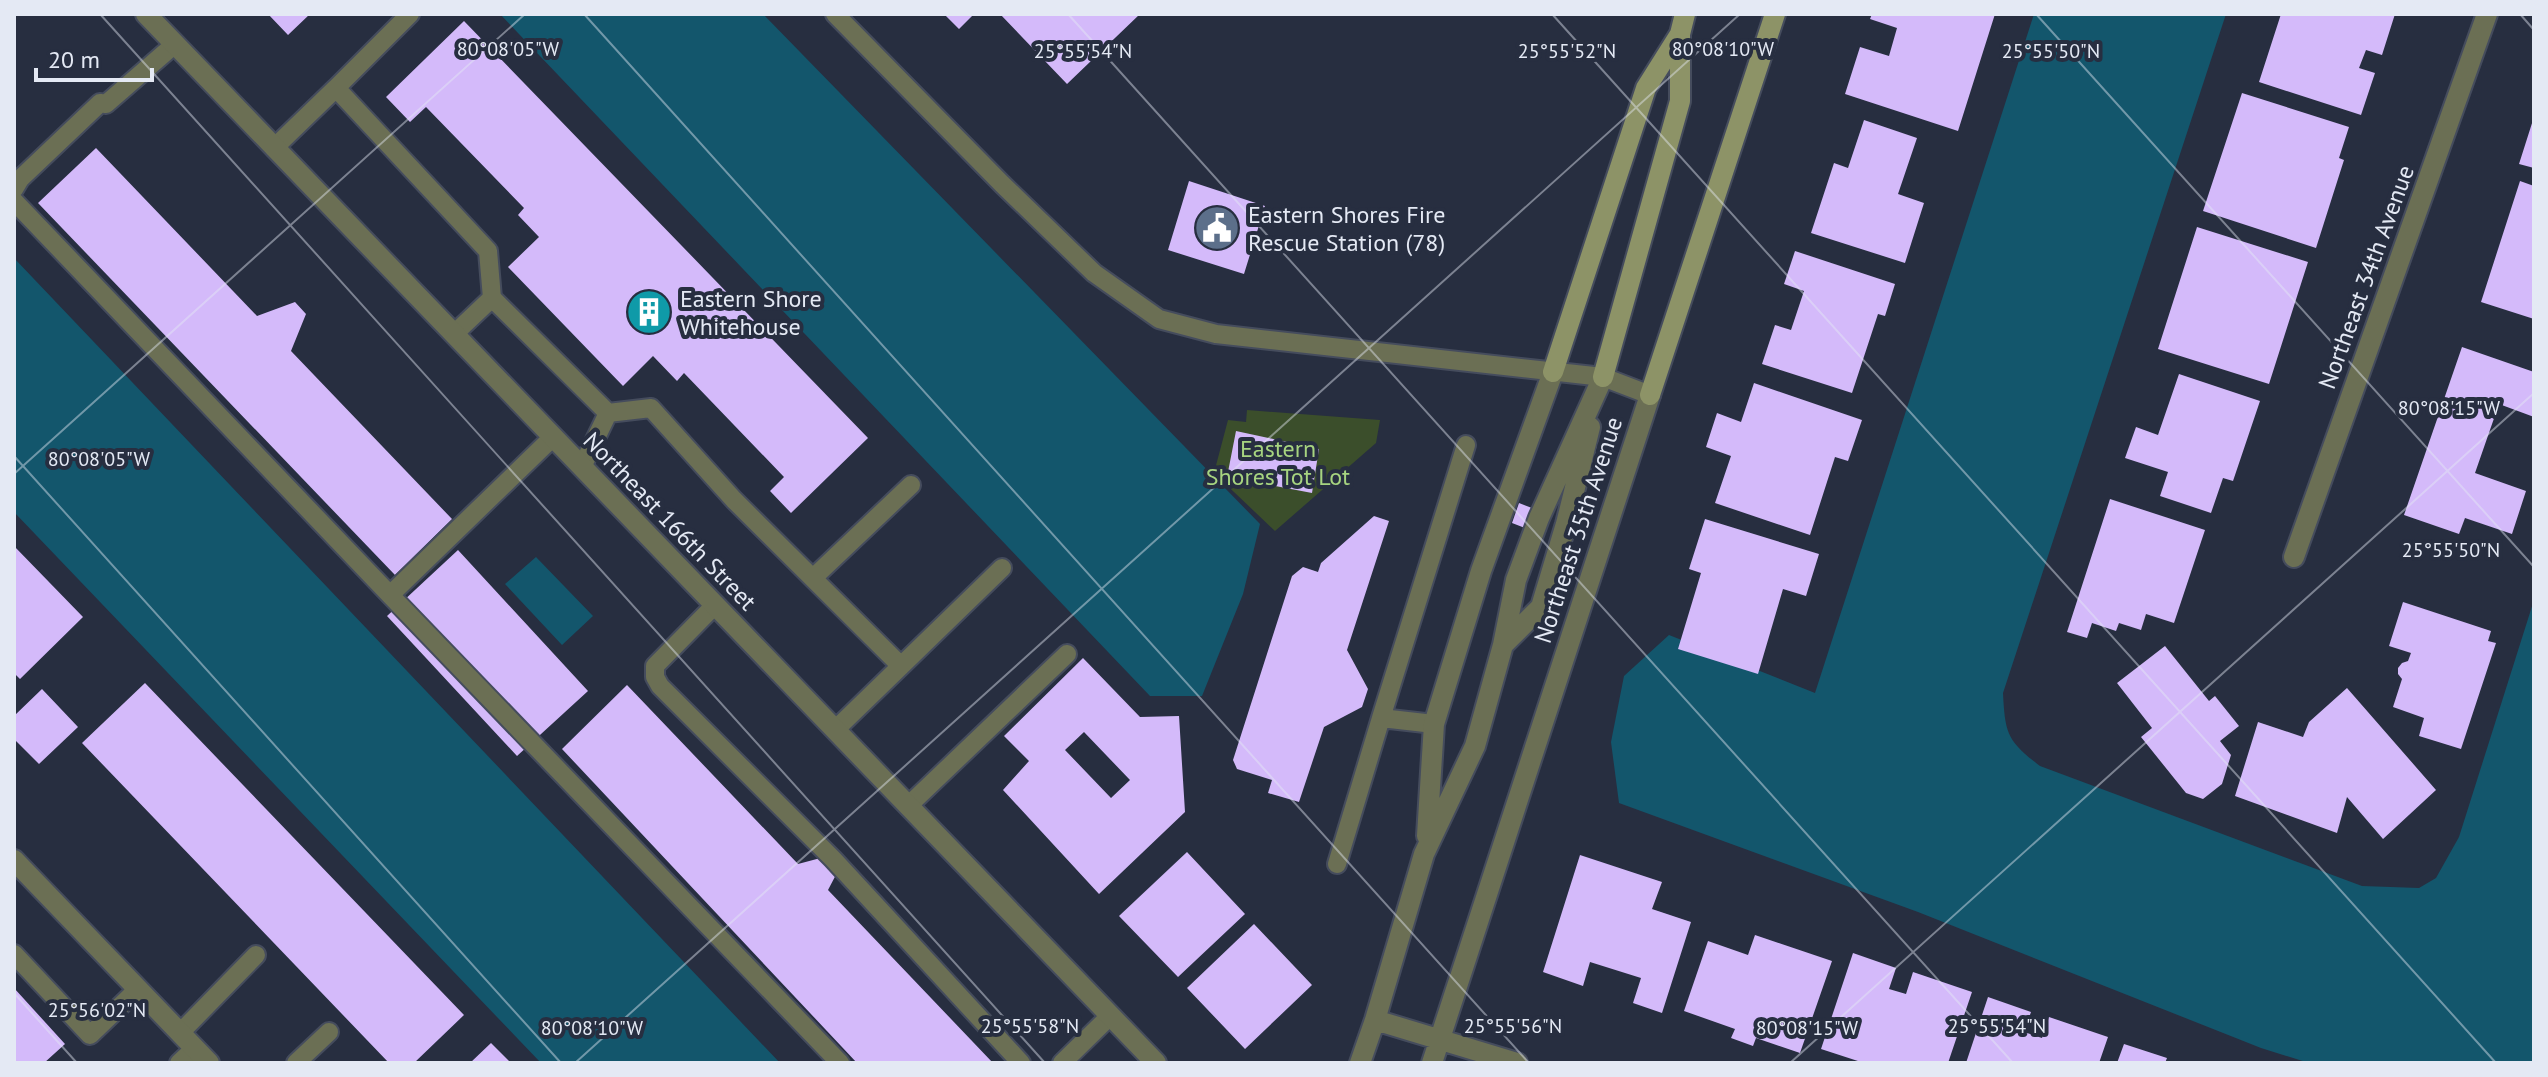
<svg xmlns="http://www.w3.org/2000/svg" width="2548" height="1077" viewBox="0 0 2548 1077" font-family="'PT Sans',sans-serif">
	<rect width="100%" height="100%" fill="#272e40"/>
	<path fill="#3b4e2b" d="M1247,410L1380,420L1376,443L1275,531L1214,473L1228,420L1246,422Z"/>
	<path fill="#13566c" d="M500,14H763L1260,524L1243,594L1202,696H1150Z
		M2034,14H2226L2003,693C2005,733 2007,741 2040,766L2362,886L2419,888L2436,878L2459,837L2534,600V1063H2309L2261,1048L1918,912L1619,803L1611,742L1624,676L1669,635L1815,693Z
		M14,258L780,1063H541L14,512Z
		M536,557L593,616L562,645L505,584Z"/>
	<path fill="#d4bafa" fill-rule="evenodd" d="M268,14H310L288,35Z
		M944,14H974L959,29Z
		M1000,14H1140L1067,84Z
		M1872,14H1995L1958,131L1845,94L1860,47L1889,56L1897,28L1870,19Z
		M2281,14H2395L2382,55L2366,50L2359,68L2375,73L2361,115L2259,82Z
		M464,21L868,438L791,513L770,491L784,477L684,373L677,381L653,356L623,386L508,267L539,237L518,215L524,208L426,107L410,122L386,97Z
		M2242,93L2349,127L2339,158L2344,160L2316,248L2203,211Z
		M1864,120L1917,138L1898,194L1924,203L1905,263L1811,233L1834,163L1848,168Z
		M2533,120L2534,121V168L2519,164Z
		M96,148L257,316L295,302L306,314L291,351L452,519L395,575L38,203Z
		M1189,181L1265,206L1244,274L1168,250Z
		M2520,181L2534,186V319L2481,302Z
		M2197,227L2308,262L2269,384L2158,349Z
		M1795,251L1895,284L1885,316L1878,314L1852,393L1762,364L1775,325L1791,330L1804,291L1784,284Z
		M2462,347L2534,372V417L2499,404L2475,473L2526,491L2512,534L2465,518L2459,534L2404,515Z
		M2179,374L2260,401L2233,481L2223,478L2211,513L2160,496L2168,472L2125,458L2136,427L2158,435Z
		M1754,383L1862,420L1848,461L1835,457L1810,535L1715,503L1731,456L1706,447L1717,413L1741,422Z
		M1236,431L1319,449L1312,493L1227,477Z
		M2110,499L2205,530L2174,623L2146,614L2141,630L2119,623L2116,631L2092,623L2087,638L2067,632Z
		M1519,503L1532,508L1525,528L1512,523Z
		M1374,516L1389,521L1347,650L1368,689L1362,707L1324,727L1299,802L1268,793L1272,780L1237,769L1233,760L1292,576L1303,567L1318,572L1321,563Z
		M1705,519L1819,554L1806,596L1783,589L1758,674L1678,649L1701,573L1689,569Z
		M14,546L83,617L20,679L14,673Z
		M458,550L588,691L517,756L387,616Z
		M2403,602L2491,631L2488,641L2496,643L2461,749L2419,736L2424,718L2393,707L2402,679L2398,674V668L2402,663L2408,661L2411,653L2389,646Z
		M2165,646L2209,701L2215,696L2239,726L2220,741L2231,755L2222,784L2203,799L2186,793L2141,737L2152,728L2117,683Z
		M1083,658L1140,717L1179,716L1185,812L1099,894L1003,790L1029,761L1004,736ZM1084,732L1130,780L1111,798L1065,750Z
		M145,683L464,1015L414,1063H389L82,743Z
		M627,685L798,864L828,856L839,869L828,890L993,1063H857L562,749Z
		M2347,688L2436,790L2383,839L2347,797L2337,833L2235,796L2258,722L2303,737L2309,722Z
		M42,689L78,727L39,764L14,739V716Z
		M1187,852L1245,914L1178,977L1119,916Z
		M1580,855L1662,882L1652,909L1691,922L1662,1013L1633,1003L1641,978L1590,962L1583,986L1543,972Z
		M1254,924L1312,985L1245,1049L1187,988Z
		M1755,935L1832,961L1800,1053L1756,1038L1753,1046L1731,1038L1735,1029L1684,1011L1708,941L1748,955Z
		M1853,953L1896,968L1889,989L1906,994L1913,972L1972,992L1948,1063H1864L1821,1049Z
		M14,988L65,1044L44,1063H14Z
		M1988,997L2031,1012L2024,1032L2042,1038L2049,1017L2108,1037L2099,1063H1966Z
		M491,1043L511,1063H470Z
		M2124,1044L2167,1058L2165,1063H2117Z"/>
	<g fill="none" stroke-linecap="round" stroke-linejoin="round">
		<g stroke="#454c5d" stroke-width="22">
			<path id="lane" d="M835,14L1002,184L1094,273L1159,319L1216,334L1603,377L1650,395
				M336,88L410,14
				M274,148L336,88L488,251L492,298L608,413L582,467
				M14,189L20,179L100,103L106,104L175,44
				M14,201L390,595L553,437
				M454,334L492,298
				M608,413L651,408L734,500L901,666
				M813,578L911,485
				M390,595L840,1063
				M715,605L655,666V677L660,686L833,859L1021,1063
				M1381,718L1466,445
				M835,730L1002,568
				M908,806L1067,654
				M1337,864L1381,718L1434,724
				M14,954L90,1035L138,989
				M180,1033L256,955
				M179,1063L195,1048
				M296,1063L329,1032
				M1062,1063L1110,1016"/>
		</g>
		<g stroke="#454c5d" stroke-width="24">
			<path id="street" d="M146,14L1156,1063
				M2294,557L2487,14
				M1503,645L1541,607L1566,524L1590,427
				M1427,836L1434,724L1481,571L1553,372
				M14,860L209,1063
				M1375,1020L1517,1063
				M1360,1063L1375,1020L1424,854L1475,746L1503,645L1516,580L1539,518L1603,377
				M1432,1063L1650,395"/>
		</g>
		<g stroke="#454c5d" stroke-width="24">
			<path id="secondary" d="M1553,372L1646,88L1680,34
				M1603,377L1680,101V34L1685,14
				M1650,395L1775,14"/>
		</g>
		<use href="#lane" stroke="#6b6f54" stroke-width="18"/>
		<use href="#street" stroke="#6b6f54" stroke-width="20"/>
		<use href="#secondary" stroke="#8d9367" stroke-width="20"/>
	</g>
	<path fill="none" stroke="#e4e9f4" stroke-width="2" stroke-opacity="0.45" d="M100,14L1045,1063M584,14L1529,1063M1068,14L2013,1063M1552,14L2496,1063M2036,14L2534,567M2520,14L2534,30M14,456L561,1063M14,474L525,14M14,993L77,1063M575,1063L1740,14M1790,1063L2534,393"/>
	<defs>
		<g id="civic-disc" transform="scale(2.3)"><circle r="9.5" fill="#5c6f8a" stroke="#272e40"/><path d="M-.6-6.5H3V-4.5H.6V-3L4-1V1h2V6H-6V1h2V-1L-.6-3ZM-1.2 2.5V6h2.4V2.5Z" fill="#fff"/></g>
		<g id="building-disc" transform="scale(2.3)"><circle r="9.5" fill="#0f9aa8" stroke="#272e40"/><path d="M-4-6H4V6H1V3H-1V6H-4ZM-2.5-4.3h1.7v1.8h-1.7ZM.8-4.3h1.7v1.8H.8ZM-2.5-1h1.7V.8h-1.7ZM.8-1h1.7V.8H.8Z" fill="#fff"/></g>
	</defs>
	<g fill-rule="evenodd">
		<use href="#civic-disc" x="1217" y="228"/>
		<use href="#building-disc" x="649" y="312"/>
	</g>
	<g text-anchor="middle" dominant-baseline="central" stroke-width="8" stroke-linejoin="round" paint-order="stroke">
		<g font-size="24" fill="#e4e9f4" stroke="#272e40" text-anchor="start">
			<text x="1248" y="214">Eastern Shores Fire<tspan x="1248" dy="28">Rescue Station (78)</tspan></text>
			<text x="680" y="298">Eastern Shore<tspan x="680" dy="28">Whitehouse</tspan></text>
		</g>
		<g font-size="24" fill="#e4e9f4" stroke="#272e40">
			<text transform="translate(2366 277) rotate(-70)">Northeast 34th Avenue</text>
			<text transform="translate(670 521) rotate(46)">Northeast 166th Street</text>
			<text transform="translate(1578 530) rotate(-72)">Northeast 35th Avenue</text>
		</g>
		<g font-size="24" fill="#a7d480" stroke="#272e40">
			<text x="1278" y="448">Eastern<tspan x="1278" dy="28">Shores Tot Lot</tspan></text>
		</g>
	</g>
	<g font-size="20" text-anchor="middle" fill="#e4e9f4" stroke="#272e40" stroke-width="8" stroke-linejoin="round" paint-order="stroke">
		<text x="508" y="56">80°08'05"W</text>
		<text x="1723" y="56">80°08'10"W</text>
		<text x="1567" y="58">25°55'52"N</text>
		<text x="1083" y="58">25°55'54"N</text>
		<text x="2051" y="58">25°55'50"N</text>
		<text x="2449" y="415">80°08'15"W</text>
		<text x="99" y="466">80°08'05"W</text>
		<text x="2451" y="557">25°55'50"N</text>
		<text x="97" y="1017">25°56'02"N</text>
		<text x="1030" y="1033">25°55'58"N</text>
		<text x="1513" y="1033">25°55'56"N</text>
		<text x="1997" y="1033">25°55'54"N</text>
		<text x="592" y="1035">80°08'10"W</text>
		<text x="1807" y="1035">80°08'15"W</text>
	</g>
	<rect width="2548" height="1077" fill="none" stroke="#e4e9f4" stroke-width="32"/>
	<path d="M36 68v12h116v-12" fill="none" stroke="#e4e9f4" stroke-width="4"/>
	<text x="48" y="68" font-size="24" fill="#e4e9f4" stroke="#272e40" stroke-width="6" paint-order="stroke">20 m</text>
</svg>
